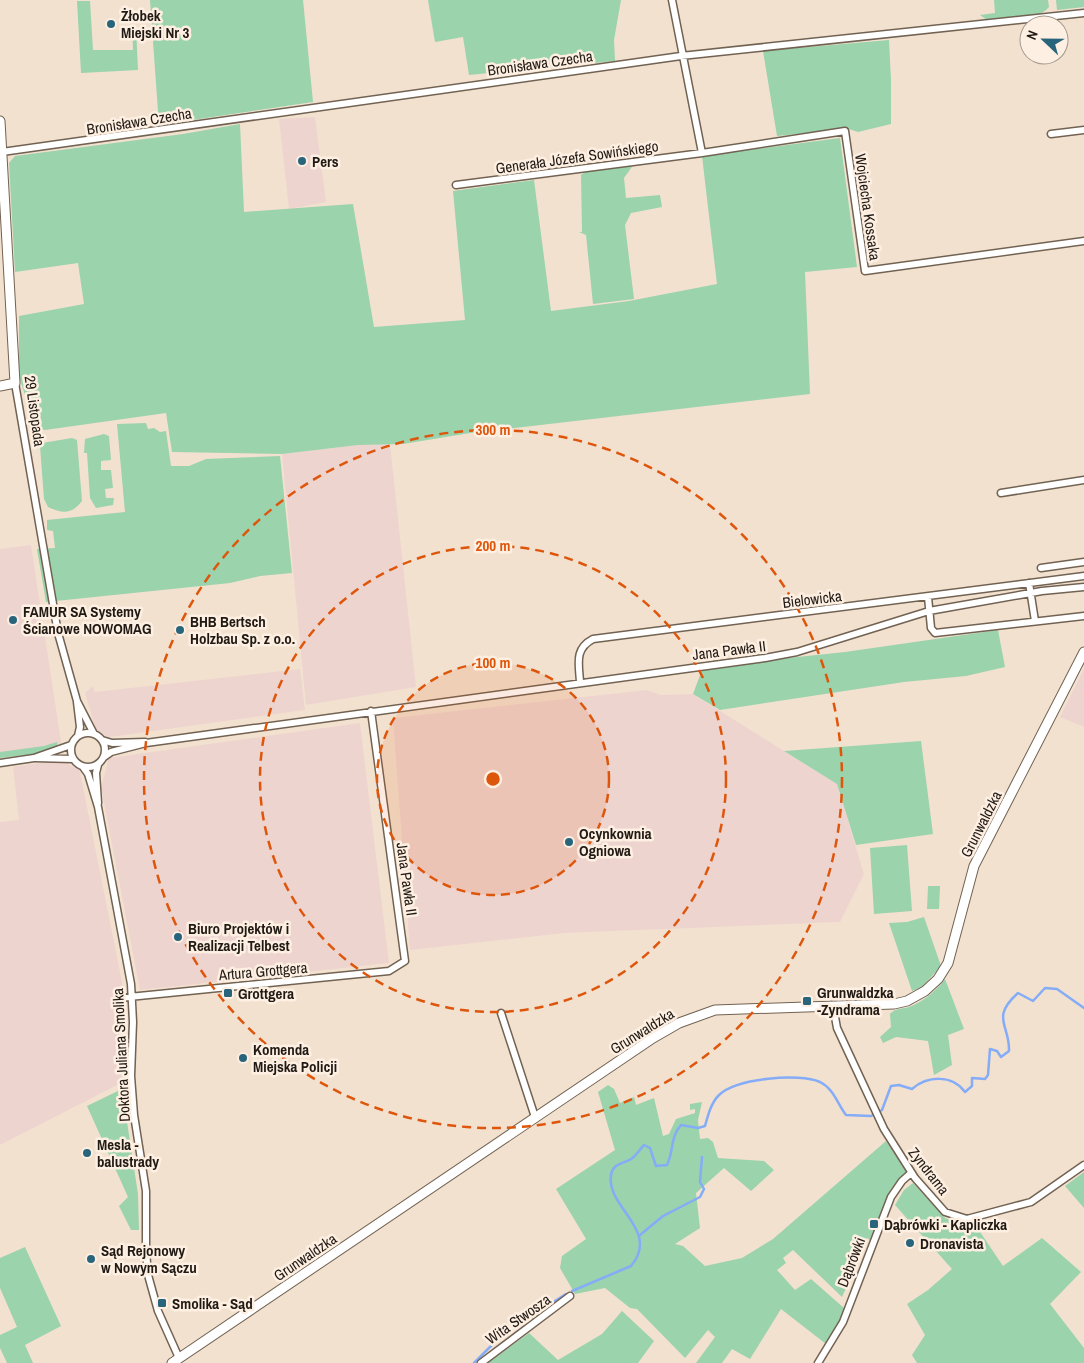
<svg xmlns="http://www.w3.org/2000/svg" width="1084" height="1363" viewBox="0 0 1084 1363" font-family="'Archivo Narrow',sans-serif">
	<rect width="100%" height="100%" fill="#f3e1d0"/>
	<path fill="#eed4cf" d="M315,117L326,202L289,209L279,119Z
		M390,444L416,687L306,705L282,454L358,445Z
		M31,545L62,748L0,755V549Z
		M300,669L305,710L103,738L96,730L85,693L93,686L95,692Z
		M1084,669V727L1060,717Z
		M647,690L661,695L693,694L837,784L864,874L840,922L564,933L410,950L393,718Z
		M360,723L389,963L140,990L101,787L109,758Z
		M64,759L71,766L79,767L122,982L125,1081L0,1145V822L19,820L13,767Z"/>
	<path fill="#9ad3ac" d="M150,0H303L313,102L159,125Z
		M428,0H621L614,40L615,61L469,75L463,37L435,42Z
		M994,0H1048L1049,7C1037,22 1005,18 987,20L980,15L995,13Z
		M1056,0H1084V7L1057,10Z
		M77,1H90L93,50H133L132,28H136L138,70L81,73Z
		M889,40L891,80V124L858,132L849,129L777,136L763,51Z
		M240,124L244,212L353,204L374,327L465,320L453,191L534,180L551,311L629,301L717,284L702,156L840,138L857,267L805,272L810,394L470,433L403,444L358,445L282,454L172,452L166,413L45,430L38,428L28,405L19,376V316L84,304L78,263L15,272L9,163L15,156L183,134Z
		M634,164L624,178L626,198L660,195L662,207L631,213L625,225L634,299L593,304L586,235L579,232H582L581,175L589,169Z
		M146,423L148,429L154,428L160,432L166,431L171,466H189L206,459L280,456L292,573L260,576L230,583L46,602L37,549L55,548L53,531L47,530V520L125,512L117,424Z
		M104,434L109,436L111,460L101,461V470H111L113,488L105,489L106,498H114L113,505L96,508L90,498L87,453H84L85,439Z
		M72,438L77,440L82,501C72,514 63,514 48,507L44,499L40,446L42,443Z
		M998,630L1005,667L966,676L904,682L720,710L693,694L703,667L845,652Z
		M921,741L933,834L856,845L837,784L784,751Z
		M57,742L58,751L0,758V752L44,746Z
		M907,845L912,911L874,914L870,848Z
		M928,886H940L939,909H927Z
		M924,917L941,966L921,988L912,991L889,923L907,922Z
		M945,979L964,1029L948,1035L952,1065L934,1075L928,1041L896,1037L883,1043L880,1037L891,1027L890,1014C895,1008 902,1009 909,1007C923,1002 936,991 945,979Z
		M608,1085L614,1089L620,1103L634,1097L636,1105L654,1098L663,1136L669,1134L676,1119L695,1113V1109L690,1110V1104L702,1102L698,1120L700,1139L708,1138L713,1142L718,1158L764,1161L774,1170L751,1191L724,1168L696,1193L700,1228L675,1244L683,1246L705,1266L742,1258L773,1239L886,1141L907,1171L891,1189L870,1240L867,1238L863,1244H859L857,1250L861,1254L842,1297L793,1250L783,1258L786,1263L777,1270L795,1290L811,1279L844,1308L839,1322L826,1344L781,1309L750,1359L732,1349L722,1363H696L715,1337L708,1330L685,1358L637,1309L630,1308L605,1288L575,1294L560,1268L562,1256L586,1239L556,1189L615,1150L598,1092Z
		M122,1089L138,1194L139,1230H131L119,1206L128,1197L87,1106Z
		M1084,1172V1208L1065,1186Z
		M913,1183L945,1218L956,1222L972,1220L1003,1266L1042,1238L1081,1272L1050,1304L1084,1348V1363H917L912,1355L925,1335L907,1304L928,1290L952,1269L895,1205L904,1190Z
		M25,1247L61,1326L25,1345L33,1363H7L0,1348V1335L17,1327L0,1288V1258Z
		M622,1311L654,1341L638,1363H488L529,1333L558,1360L602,1334Z"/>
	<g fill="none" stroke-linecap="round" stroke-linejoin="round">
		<path stroke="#84acf7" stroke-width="2.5" d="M640,1235L663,1216L700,1197L704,1189L700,1182L702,1157
			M572,1291L631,1266C661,1230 606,1208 611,1175C613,1163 623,1164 631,1159C636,1156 640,1149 644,1145L650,1148L656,1166L667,1165C674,1151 670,1137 681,1125L698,1128L705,1126C708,1115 711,1103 719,1095C737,1078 799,1073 820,1082C834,1089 837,1103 846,1115L871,1116L882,1110L891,1086L899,1085L912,1089C927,1076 952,1074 965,1092L972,1086V1078L985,1079L988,1075L990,1049L997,1051L1001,1057L1009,1051C1010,1025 990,1018 1018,993L1033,1001L1045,988L1057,989L1084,1008
			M474,1363L503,1334L566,1294"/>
		<g stroke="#716252" stroke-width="9">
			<path id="street" d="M672,0L702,153
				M1051,134L1084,130
				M2,152L681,56L1084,13
				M456,185L702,153L845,131L865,271L1084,241
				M15,383L58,633L77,701L94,734
				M1001,493L1084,480
				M1041,568L1084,562
				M1029,583L1035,621
				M928,597L931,628L935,633L1084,616
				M580,682C579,664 574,649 593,639L1084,576
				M77,702L80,727L78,736
				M71 750a17 17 0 1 1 34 0a17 17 0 1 1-34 0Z
				M102,740L112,743L145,742
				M104,757L111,752L146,743L765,658L797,652L929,611L1042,591L1084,587
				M35,758L73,759
				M0,763L34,758L71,745
				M98,765L96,773L98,803
				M83,767L88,774L98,807L131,984L133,1022L131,1076L134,1115L146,1191V1251L148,1275L158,1311L179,1358
				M119,998L389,971L405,961L371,711
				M833,1006L837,1028L884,1129L915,1178L945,1212L967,1219L1031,1202L1084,1165
				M501,1013L535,1117
				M481,1363L570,1296
				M818,1363L843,1322L891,1197L902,1181L911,1173"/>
		</g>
		<g stroke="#716252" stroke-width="11">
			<path id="secondary" d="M0,121L15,383L0,386
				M172,1363L653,1038L679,1023L715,1010L894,1004L907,1001L925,991L938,979L948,963L974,866L1084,652"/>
		</g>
		<use href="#street" stroke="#fff" stroke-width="6"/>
		<use href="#secondary" stroke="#fff" stroke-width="9"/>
	</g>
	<circle cx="493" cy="779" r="116" fill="#de560c" fill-opacity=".12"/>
	<g fill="none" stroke="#de560c" stroke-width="2.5" stroke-dasharray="9 6">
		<circle cx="493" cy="779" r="116"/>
		<circle cx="493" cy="779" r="233"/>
		<circle cx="493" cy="779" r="349"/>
	</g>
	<g fill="#28647c" stroke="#fdefe1" stroke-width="2">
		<circle cx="111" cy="24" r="5"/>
		<circle cx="302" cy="161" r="5"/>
		<circle cx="13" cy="620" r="5"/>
		<circle cx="180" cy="630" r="5"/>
		<circle cx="569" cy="842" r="5"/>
		<circle cx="178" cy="937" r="5"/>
		<rect x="223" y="988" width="10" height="10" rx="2.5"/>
		<rect x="802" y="996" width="10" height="10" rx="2.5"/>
		<circle cx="243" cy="1058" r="5"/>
		<circle cx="87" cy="1153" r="5"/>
		<rect x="869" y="1219" width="10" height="10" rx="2.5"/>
		<circle cx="910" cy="1243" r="5"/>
		<circle cx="91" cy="1259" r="5"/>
		<rect x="157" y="1298" width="10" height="10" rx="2.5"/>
	</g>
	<g text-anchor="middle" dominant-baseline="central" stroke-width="5" stroke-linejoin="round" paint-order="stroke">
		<g font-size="15" font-weight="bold" fill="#211a14" stroke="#fdefe1" text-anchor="start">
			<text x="121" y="15">Żłobek<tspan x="121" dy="17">Miejski Nr 3</tspan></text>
			<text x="312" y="161">Pers</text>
			<text x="23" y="611">FAMUR SA Systemy<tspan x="23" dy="17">Ścianowe NOWOMAG</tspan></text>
			<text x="190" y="621">BHB Bertsch<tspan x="190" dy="17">Holzbau Sp. z o.o.</tspan></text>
			<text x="579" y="833">Ocynkownia<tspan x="579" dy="17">Ogniowa</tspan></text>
			<text x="188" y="928">Biuro Projektów i<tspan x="188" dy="17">Realizacji Telbest</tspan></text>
			<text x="817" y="992">Grunwaldzka<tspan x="817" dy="17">-Zyndrama</tspan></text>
			<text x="238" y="993">Grottgera</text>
			<text x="253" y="1049">Komenda<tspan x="253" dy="17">Miejska Policji</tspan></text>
			<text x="97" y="1144">Mesla -<tspan x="97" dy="17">balustrady</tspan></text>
			<text x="884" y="1224">Dąbrówki - Kapliczka</text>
			<text x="920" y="1243">Dronavista</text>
			<text x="101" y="1250">Sąd Rejonowy<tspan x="101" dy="17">w Nowym Sączu</tspan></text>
			<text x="172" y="1303">Smolika - Sąd</text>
		</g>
		<g font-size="15" fill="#211a14" stroke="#fdefe1">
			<text transform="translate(540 63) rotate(-8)">Bronisława Czecha</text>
			<text transform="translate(139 121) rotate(-9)">Bronisława Czecha</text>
			<text transform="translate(577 157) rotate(-8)">Generała Józefa Sowińskiego</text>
			<text transform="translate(868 207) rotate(82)">Wojciecha Kossaka</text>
			<text transform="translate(35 411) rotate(82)">29 Listopada</text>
			<text transform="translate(812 599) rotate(-7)">Bielowicka</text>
			<text transform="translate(729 650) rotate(-7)">Jana Pawła II</text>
			<text transform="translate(981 824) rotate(-63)">Grunwaldzka</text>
			<text transform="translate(407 879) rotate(82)">Jana Pawła II</text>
			<text transform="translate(263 971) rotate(-5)">Artura Grottgera</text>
			<text transform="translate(642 1031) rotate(-32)">Grunwaldzka</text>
			<text transform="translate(121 1055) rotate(-93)">Doktora Juliana Smolika</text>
			<text transform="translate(929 1171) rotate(52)">Zyndrama</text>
			<text transform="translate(305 1257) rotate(-34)">Grunwaldzka</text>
			<text transform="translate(851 1262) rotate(-69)">Dąbrówki</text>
			<text transform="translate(518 1319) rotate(-35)">Wita Stwosza</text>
		</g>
	</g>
	<circle cx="493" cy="779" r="8" fill="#de560c" stroke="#fdefe1" stroke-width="2.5"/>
	<g font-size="15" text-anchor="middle" font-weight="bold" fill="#de560c" stroke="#fdefe1" stroke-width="5" stroke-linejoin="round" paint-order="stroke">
		<text x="493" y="435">300 m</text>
		<text x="493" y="551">200 m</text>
		<text x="493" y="668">100 m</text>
	</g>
	<g transform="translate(1044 40) rotate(292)"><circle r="24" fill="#fdefe1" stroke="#a59a8f"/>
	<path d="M0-4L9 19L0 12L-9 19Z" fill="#28647c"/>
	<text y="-8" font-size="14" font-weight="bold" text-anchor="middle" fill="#211a14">N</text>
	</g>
</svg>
